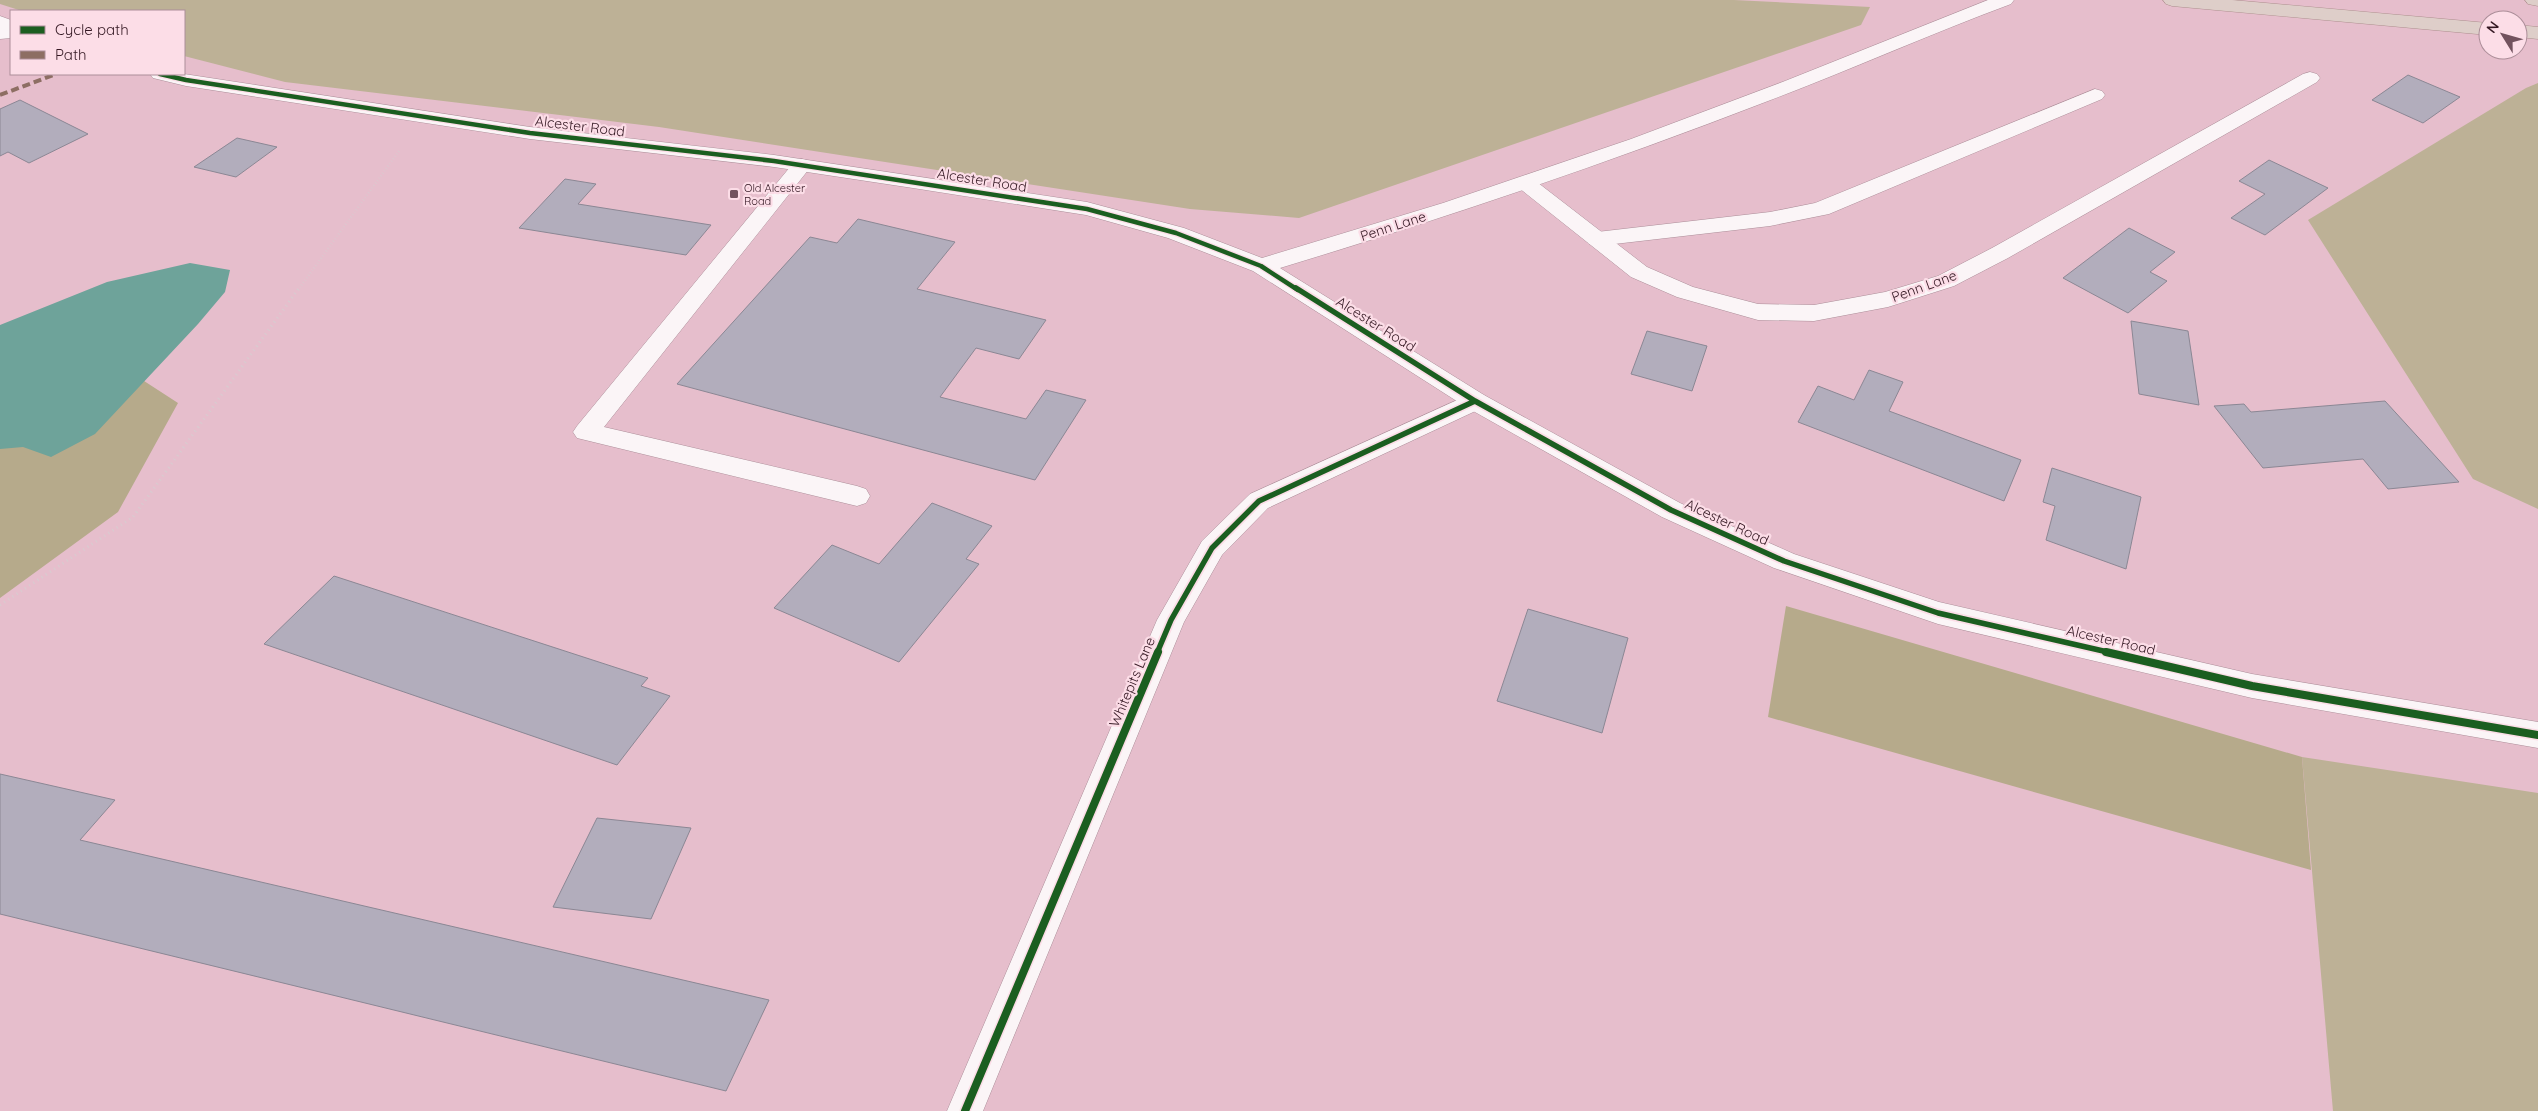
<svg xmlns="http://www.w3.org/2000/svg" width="2538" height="1111" viewBox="0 0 2538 1111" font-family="Quicksand,sans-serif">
	<rect width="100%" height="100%" fill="#e6becc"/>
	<path fill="#bdb196" d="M0,0H1734L1870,7L1861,25L1299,218L1190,209L659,127L285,82L184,56V11H22L0,4Z
		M2538,83V509L2473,479L2308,220L2526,88Z
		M2302,757L2538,793V1111H2333Z"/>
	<path fill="#b6aa8b" d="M141,379L178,403L118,512L0,598V430Z
		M1786,606L2302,757L2311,870L1768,717Z"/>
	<path fill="#6ea39a" d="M190,263L230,270L225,292L198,324L95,434L51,457L23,447L0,449V325L107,282Z"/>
	<path fill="#b2adbc" stroke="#8b8794" d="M2408,75L2460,97L2423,123L2372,100Z
		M20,100L88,134L29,163L8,152L0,156V109Z
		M237,138L277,147L236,177L194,167Z
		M2269,160L2328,188L2265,235L2231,218L2265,194L2239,181Z
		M565,179L596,184L578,204L711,225L686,255L519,228Z
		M858,219L955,242L917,289L1046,320L1019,359L976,348L940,397L1026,419L1046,390L1086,400L1035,480L677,384L810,237L837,243Z
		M2129,228L2175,252L2150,272L2167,281L2128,313L2063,278Z
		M2131,321L2188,331L2199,405L2139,394Z
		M1647,331L1707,346L1692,391L1631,374Z
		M1869,370L1903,382L1889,411L2021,460L2004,501L1798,422L1818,386L1854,400Z
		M2385,401L2459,482L2388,489L2363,459L2263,468L2214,406L2244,404L2251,412Z
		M2052,468L2141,497L2126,569L2046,540L2055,506L2043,502Z
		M932,503L992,526L966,559L979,564L899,662L774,608L832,545L879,564Z
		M334,576L648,678L641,686L670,696L617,765L264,644Z
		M1528,609L1628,638L1602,733L1497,701Z
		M0,774L115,800L80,840L769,1000L726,1091L0,914Z
		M597,818L691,828L651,919L553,907Z"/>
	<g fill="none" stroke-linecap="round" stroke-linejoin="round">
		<g stroke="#ac8e99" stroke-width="1">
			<path id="lane" d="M11,26V38L0,39V27Z
				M2095,89L2102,91L2105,95L2102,99L1829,214L1770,226L1597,246L1589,244L1586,239L1589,234L1597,232L1770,212L1815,203Z
				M802,159L809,161L813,165L809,169L604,427L857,486L866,489L870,496L866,503L857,506L577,438L573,432L577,426L795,161Z"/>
		</g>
		<g stroke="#ac8e99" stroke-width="1">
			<path id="street" d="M2310,72L2317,74L2320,78L2317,82L2008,258L1954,286L1888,307L1814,321L1758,320L1677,297L1631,277L1514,184L1517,179L1525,178L1533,179L1647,267L1693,287L1758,304L1814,305L1885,292L1938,276L1992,248L2303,74Z
				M1475,392L1484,395L1487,401L1484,407L1268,508L1222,555L1184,622L983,1111H947L1157,620L1202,541L1250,494Z"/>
		</g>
		<g stroke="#ac8e99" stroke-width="1">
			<path id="secondary" d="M1988,0H2014L2011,4C1930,34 1850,70 1768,101C1608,163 1445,218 1280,268L1484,395L1680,503L1794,554L1939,602L2252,674L2538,722V748L2252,698L1938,624L1774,568L1662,517L1466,407L1253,271L1168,238L1086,215L913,188L774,167L530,139L186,86L153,78L150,74H184L530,127L774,155L1087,202L1184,228L1262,258L1443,203L1631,139L1785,81Z
				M0,16L11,20V32L0,28Z"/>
		</g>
		<g stroke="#ac8e8d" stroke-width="1">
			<path id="highway" d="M2163,0H2232L2488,23V35L2172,6L2166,4Z
				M2525,0H2538V6L2528,4Z
				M2518,25L2538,27V39L2518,37Z"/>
		</g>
		<path stroke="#d8ccd0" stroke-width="2.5" stroke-dasharray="0.5 2.5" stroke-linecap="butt" d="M298,290L399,151"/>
		<path stroke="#d8ccd0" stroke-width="3" stroke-dasharray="1 4" stroke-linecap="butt" d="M0,605L133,517L299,288"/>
		<use href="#lane" fill="#fbf5f7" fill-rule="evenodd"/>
		<use href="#street" fill="#fbf5f7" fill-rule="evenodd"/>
		<use href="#secondary" fill="#fbf5f7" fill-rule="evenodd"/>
		<use href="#highway" fill="#decec9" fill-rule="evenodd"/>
		<path stroke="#8d6e63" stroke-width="4" stroke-dasharray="8 4" stroke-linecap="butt" d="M0,95L56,74"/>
		<g stroke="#fcdde7" stroke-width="7">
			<path id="cycleway-far2" d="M160,74L186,80L530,133L774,161L1087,209L1176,233L1261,266L1298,290"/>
		</g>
		<g stroke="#fcdde7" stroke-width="9">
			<path id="cycleway-far1" d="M1296,288L1475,401L1671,510L1784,561L1938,613L2112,653
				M1157,653L1171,620L1212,548L1259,501L1475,401"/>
		</g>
		<g stroke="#fcdde7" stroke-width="11">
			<path id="cycleway" d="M2106,652L2252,686L2538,735
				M965,1111L1158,652"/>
		</g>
		<use href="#cycleway-far2" stroke="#1b5e20" stroke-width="4.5"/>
		<use href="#cycleway-far1" stroke="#1b5e20" stroke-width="5.5"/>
		<use href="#cycleway" stroke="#1b5e20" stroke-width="8"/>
	</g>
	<rect fill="#72525e" stroke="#fcdde7" stroke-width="2" x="729" y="189" width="10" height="10" rx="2.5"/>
	<g text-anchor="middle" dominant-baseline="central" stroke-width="4.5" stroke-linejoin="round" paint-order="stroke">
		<g font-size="11" fill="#341823" stroke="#fcdde7" text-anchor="start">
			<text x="744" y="188">Old Alcester<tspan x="744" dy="13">Road</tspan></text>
		</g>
		<g font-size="14" fill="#341823" stroke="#fcdde7">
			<text transform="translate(580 126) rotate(7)">Alcester Road</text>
			<text transform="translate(982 180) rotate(9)">Alcester Road</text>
			<text transform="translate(1393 226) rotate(-18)">Penn Lane</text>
			<text transform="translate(1924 286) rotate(-20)">Penn Lane</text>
			<text transform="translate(1376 324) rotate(32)">Alcester Road</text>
			<text transform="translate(1727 522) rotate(25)">Alcester Road</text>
			<text transform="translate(2111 640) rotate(13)">Alcester Road</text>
			<text transform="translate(1132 682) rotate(-67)">Whitepits Lane</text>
		</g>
	</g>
	<rect x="10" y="10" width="175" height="65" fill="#fcdde7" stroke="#ac8e99"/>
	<rect x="20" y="26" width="25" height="8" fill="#1b5e20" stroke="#ac8e99"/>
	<text x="55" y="35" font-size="15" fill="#341823">Cycle path</text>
	<rect x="20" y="51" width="25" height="8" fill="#8d6e63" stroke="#ac8e99"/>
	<text x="55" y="60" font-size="15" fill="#341823">Path</text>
	<g transform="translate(2503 35) rotate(307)"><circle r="24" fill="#fcdde7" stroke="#ac8e99"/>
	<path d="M0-4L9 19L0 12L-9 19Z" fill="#72525e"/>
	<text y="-8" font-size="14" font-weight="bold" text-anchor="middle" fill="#341823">N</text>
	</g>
</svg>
